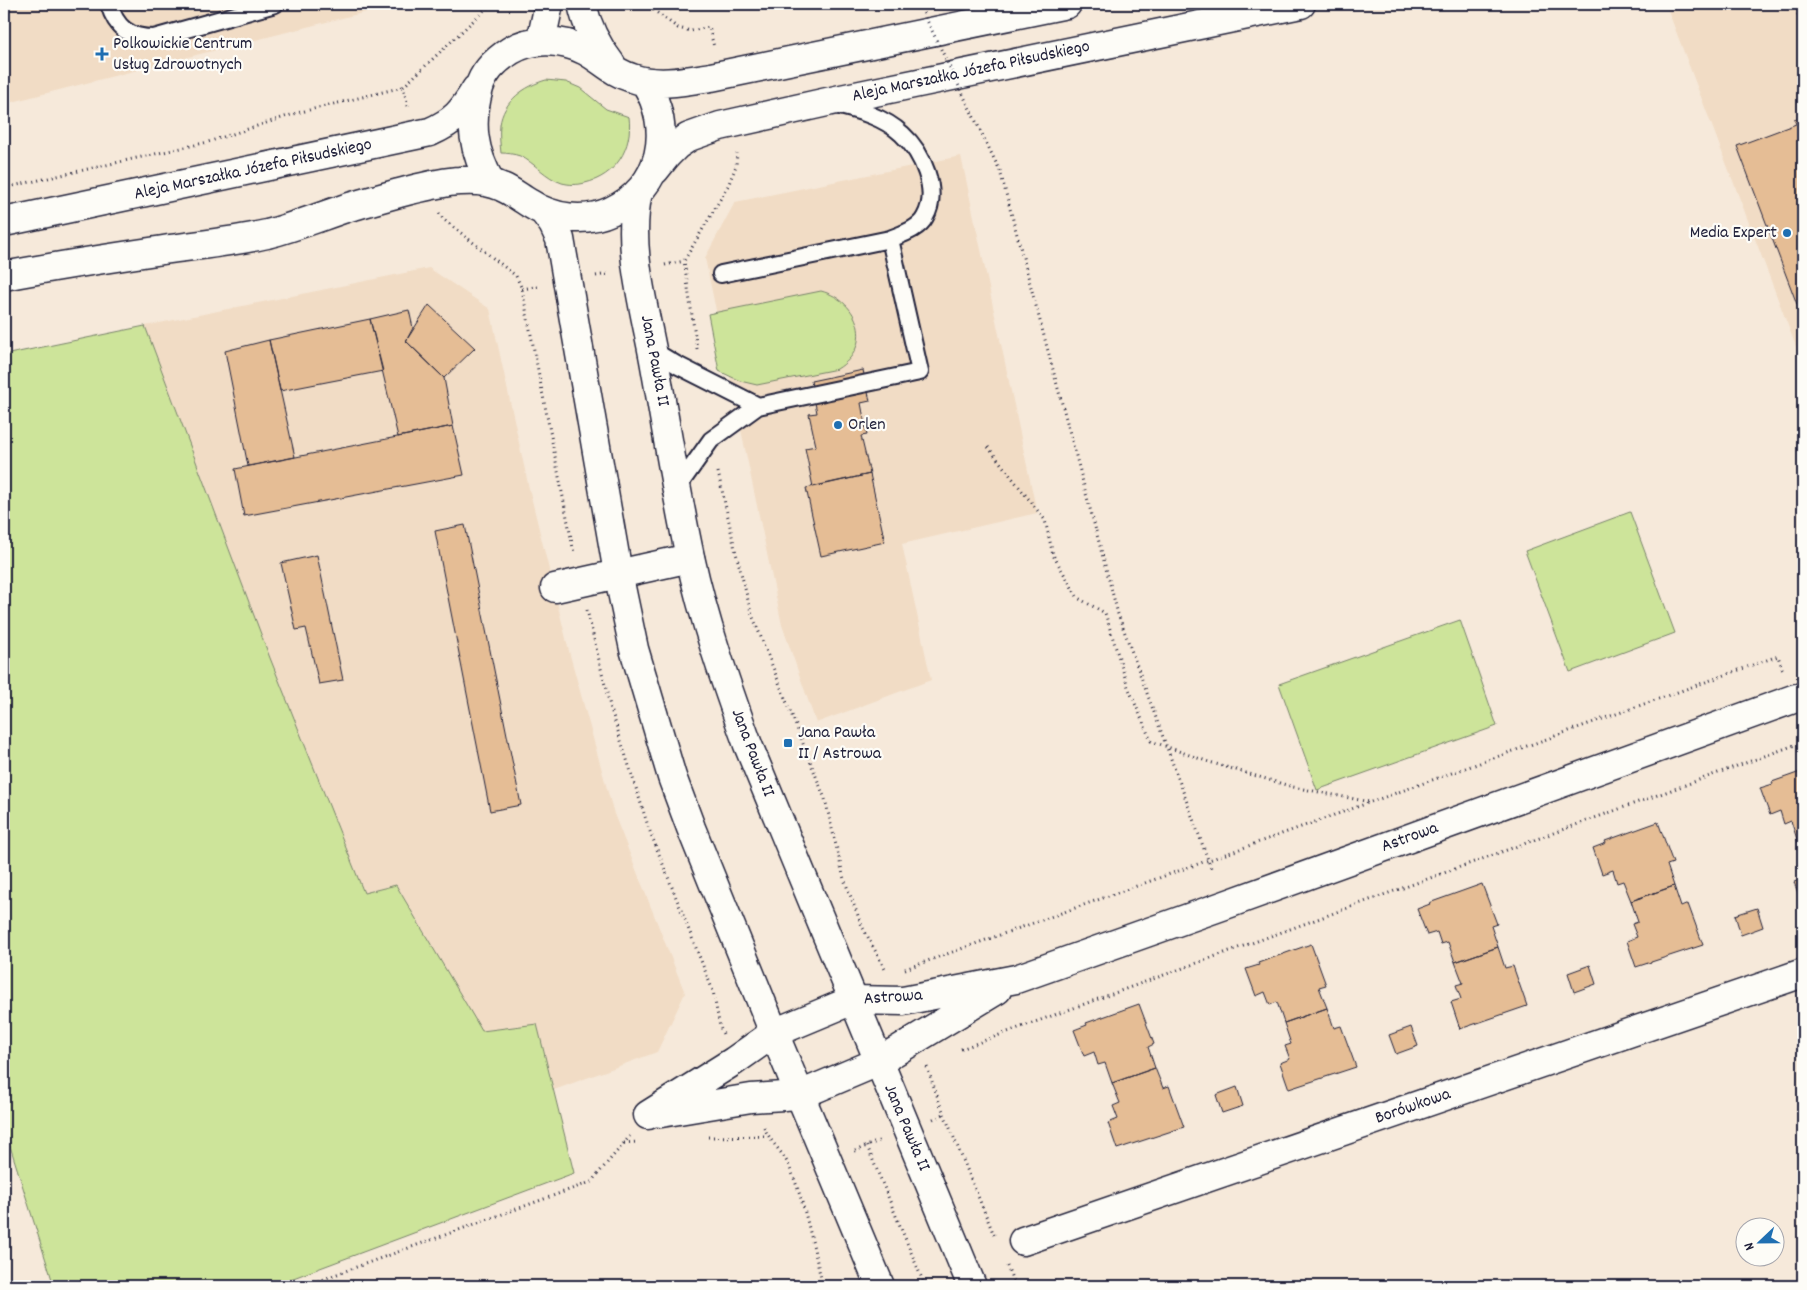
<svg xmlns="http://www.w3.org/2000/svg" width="1807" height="1290" viewBox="0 0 1807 1290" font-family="Dekko,sans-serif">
	<rect width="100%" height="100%" fill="#f6e9da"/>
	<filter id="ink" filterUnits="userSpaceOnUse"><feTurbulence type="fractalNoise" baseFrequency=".02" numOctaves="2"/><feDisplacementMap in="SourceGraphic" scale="10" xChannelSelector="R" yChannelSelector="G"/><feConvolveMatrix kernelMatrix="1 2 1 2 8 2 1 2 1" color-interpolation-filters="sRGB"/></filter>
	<g filter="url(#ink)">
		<path fill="#f1dcc5" d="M4,4H397L4,104Z
			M1673,4H1803V365L1666,5Z
			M961,156L1037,513L902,544L931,680L816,723L782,625L705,258L735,202Z
			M429,268L490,309L528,484L570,655L614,814L685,993L657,1052L554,1090L537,1024L482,1031L396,885L364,893L270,658L145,326Z"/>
		<path fill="#cde49a" stroke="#78836a" d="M546,80L566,82L580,88L606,109L629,117C633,148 616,176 585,183C577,185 570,185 562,183C546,178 535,163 520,156C514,154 507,153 501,153C500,144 499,134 500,125C503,101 525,86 546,80Z
			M821,291C860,301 874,347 837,369L757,385L740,381L719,371L708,314Z
			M145,326L270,658L364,893L396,885L482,1031L537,1024L574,1173L272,1286H54L4,1127V355Z
			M1630,512L1675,633L1570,672L1525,551Z
			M1460,620L1497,726L1317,790L1279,684Z"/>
		<path fill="#e5bd95" stroke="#22223b" d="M1803,12V32L1797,14Z
			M1803,116V320L1737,146L1796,124L1794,119Z
			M429,305L475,348L444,378L406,341Z
			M409,310L413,328L406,341L444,378L453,426L398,437L370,319Z
			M370,319L383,371L280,391L269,340Z
			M269,340L295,457L248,466L225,351Z
			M863,370L870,401L861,403L867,435L861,436L870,474L813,487L805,448L816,446L809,414L817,413L811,381Z
			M453,426L464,475L244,516L235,469Z
			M870,474L885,542L821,556L806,488Z
			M465,525L521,805L490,811L435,531Z
			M317,555L343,680L319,684L306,628L296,630L281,563Z
			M1803,771V840L1798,842L1791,821L1784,824L1780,811L1770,815L1760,788L1773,784L1772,782Z
			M1658,822L1673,863L1667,865L1674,886L1631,901L1623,881L1617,883L1613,870L1602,874L1593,848L1606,843L1605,841Z
			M1803,840V857L1798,842Z
			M1803,879V907L1794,882Z
			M1482,884L1497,924L1491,926L1498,947L1455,962L1448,942L1441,944L1437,932L1427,935L1417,909L1430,904L1429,903Z
			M1674,886L1681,907L1688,904L1703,945L1636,967L1627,941L1637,937L1632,924L1638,922L1631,901Z
			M1757,908L1763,927L1741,935L1735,915Z
			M1311,944L1326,985L1319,987L1327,1008L1284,1023L1277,1002L1270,1005L1265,992L1256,996L1246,969L1259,965L1258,963Z
			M1498,947L1505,968L1513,966L1527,1006L1460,1029L1451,1002L1461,999L1456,985L1463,983L1455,962Z
			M1590,965L1596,984L1574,992L1568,973Z
			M1139,1004L1154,1044L1148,1047L1155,1068L1112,1083L1105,1063L1098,1065L1094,1052L1084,1056L1074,1030L1087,1025L1086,1023Z
			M1327,1008L1334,1028L1341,1026L1356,1067L1289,1089L1280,1063L1290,1059L1285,1046L1291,1044L1284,1023Z
			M1411,1027L1418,1046L1396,1054L1389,1035Z
			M1155,1068L1163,1088L1169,1086L1184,1127L1117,1149L1108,1123L1118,1119L1113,1106L1120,1103L1112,1083Z
			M1237,1087L1243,1106L1222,1113L1216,1095Z"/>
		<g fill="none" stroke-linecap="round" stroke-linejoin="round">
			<g stroke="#22223b" stroke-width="20">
				<path id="lane" d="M109,4C116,28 129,38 154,38L275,4
					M835,105C858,110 884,117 902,134C922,152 940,191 925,217C919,229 902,234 890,239
					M652,350L677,365L758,406
					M677,488L711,440L758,406L920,372L890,239L721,274"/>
			</g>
			<g stroke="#22223b" stroke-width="31">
				<path id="street" d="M555,588L690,558
					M661,1113L751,1098L800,1095L878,1062L997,990
					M648,1115L734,1061L774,1033L853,1000L903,1001L1016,979L1225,905L1796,698H1803
					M1023,1241L1803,973"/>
			</g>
			<g stroke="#22223b" stroke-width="31">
				<path id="secondary" d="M582,4C587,27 596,45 611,64
					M537,42L543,32L549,4
					M655,170L667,155L677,145L689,137L720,126L836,100L1301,4
					M491,183C473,151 469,124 479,88C483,73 496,60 510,51C532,37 563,39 586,51C602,60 614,73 632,78C657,87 686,81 711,77L1067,4
					M638,192C626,247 644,305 654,360C666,426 676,492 690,557C704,621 726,684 748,745L972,1286
					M544,212L553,224L560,239L618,573L634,649L672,777L691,828L774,1033L880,1286
					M4,222L430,132C455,121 462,112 476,89
					M4,276C57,266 109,258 163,250C197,245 233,242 267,234C294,227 319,217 346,208C363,203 381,198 399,193C419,188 439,182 460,181C474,180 490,181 502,187C512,191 520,198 529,203C553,219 585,223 611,211C663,187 674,129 645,82"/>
			</g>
			<path stroke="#22223b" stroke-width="3" stroke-dasharray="1 4" stroke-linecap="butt" d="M645,4L678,28L691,31L709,27L714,47
				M408,106L403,87L491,4
				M4,188L208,142L297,113L403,87
				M439,213L443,219L516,276L522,289L574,553
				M665,265L684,261
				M596,276L609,274
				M522,289L540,286
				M697,349L684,261L728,186L736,166L737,153
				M988,447L1045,520L1053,555L1078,598L1105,613L1128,687L1151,741L1206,761L1293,787L1370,802
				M718,472L735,549L751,612L825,799L844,879L862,926L886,971
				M1096,531L1118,614L1211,868
				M587,610L610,706L649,829L713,991L720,1027L723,1034
				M905,969L1778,656L1782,668L1784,671
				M961,1049L1803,742
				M927,1067L940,1104L994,1235
				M933,1119L944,1114
				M764,1127C770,1142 783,1152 789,1166C805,1202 813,1248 823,1286
				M708,1137L767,1136
				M624,1143L637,1142
				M867,1146L925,1286
				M855,1151L881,1140
				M1007,1266L1015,1286
				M304,1286L591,1182L630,1136"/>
			<use href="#lane" stroke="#fdfcf7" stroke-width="16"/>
			<use href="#street" stroke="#fdfcf7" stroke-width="28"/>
			<use href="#secondary" stroke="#fdfcf7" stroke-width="28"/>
			<path stroke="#22223b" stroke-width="3" stroke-dasharray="1 4" stroke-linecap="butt" d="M919,4L1000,171L1096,531"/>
		</g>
	</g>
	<g fill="#1f6fb2" stroke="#fdfcf7" stroke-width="2">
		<path d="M99.5 46.5h5v5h5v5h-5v5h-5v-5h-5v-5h5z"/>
		<circle cx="1787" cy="233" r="5"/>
		<circle cx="838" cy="425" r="5"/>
		<rect x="783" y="738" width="10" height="10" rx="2.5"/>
	</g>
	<g text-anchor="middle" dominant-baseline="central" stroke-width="4.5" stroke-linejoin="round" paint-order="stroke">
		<g font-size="18" fill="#22223b" stroke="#fdfcf7" text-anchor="start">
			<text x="113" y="44">Polkowickie Centrum<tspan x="113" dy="21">Usług Zdrowotnych</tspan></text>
			<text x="1777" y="233" text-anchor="end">Media Expert</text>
			<text x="848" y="425">Orlen</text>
			<text x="798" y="733">Jana Pawła<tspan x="798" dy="21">II / Astrowa</tspan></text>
		</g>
		<g font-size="18" fill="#22223b" stroke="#fdfcf7">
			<text transform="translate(971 72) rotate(-12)">Aleja Marszałka Józefa Piłsudskiego</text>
			<text transform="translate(253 170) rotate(-12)">Aleja Marszałka Józefa Piłsudskiego</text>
			<text transform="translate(654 361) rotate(79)">Jana Pawła II</text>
			<text transform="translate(752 753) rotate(69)">Jana Pawła II</text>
			<text transform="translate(1410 838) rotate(-20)">Astrowa</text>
			<text transform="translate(893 998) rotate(-4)">Astrowa</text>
			<text transform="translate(1413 1107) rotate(-19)">Borówkowa</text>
			<text transform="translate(906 1128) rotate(67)">Jana Pawła II</text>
		</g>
	</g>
	<rect width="1807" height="1290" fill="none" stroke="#fdfcf7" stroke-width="20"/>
	<rect x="10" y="10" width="1787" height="1270" fill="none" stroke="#22223b" stroke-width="2" filter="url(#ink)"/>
	<g transform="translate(1760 1242) rotate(248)"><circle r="24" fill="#fdfcf7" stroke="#a5a5ac"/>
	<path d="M0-4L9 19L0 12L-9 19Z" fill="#1f6fb2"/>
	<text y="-8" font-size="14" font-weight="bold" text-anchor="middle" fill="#22223b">N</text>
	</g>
</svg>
